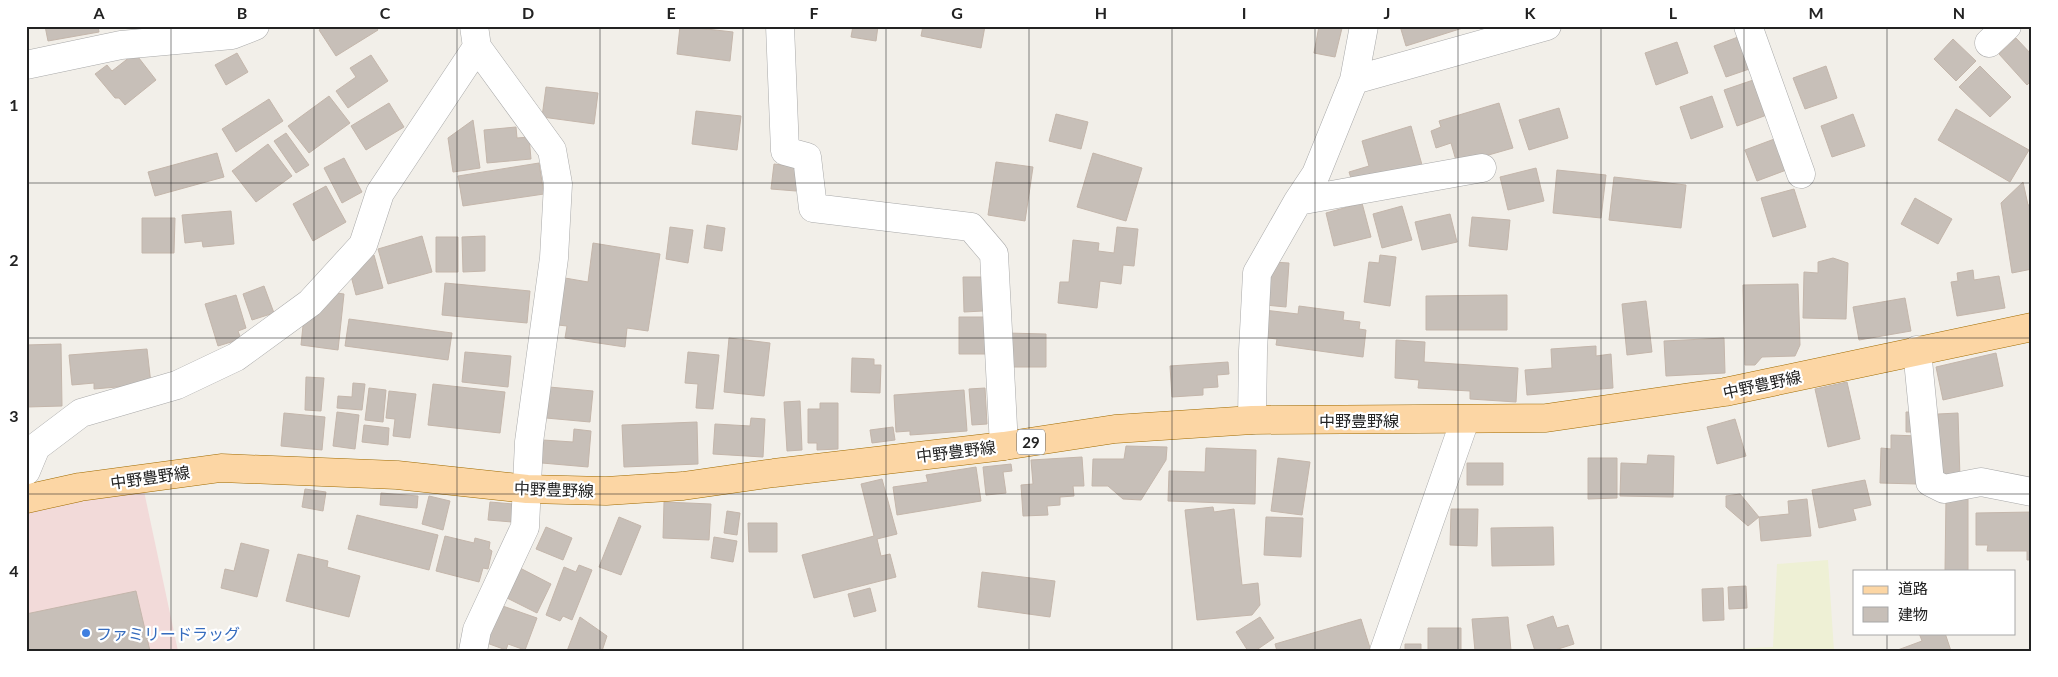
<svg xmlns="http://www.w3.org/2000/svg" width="2058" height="677" viewBox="0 0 2058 677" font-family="Lato,'Noto Sans JP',sans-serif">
	<rect width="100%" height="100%" fill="#f2efe9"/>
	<path fill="#f2dad9" d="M141,477L178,651H26V499Z"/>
	<path fill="#eef0d5" d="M1828,560L1834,651H1692L1773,647L1777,564Z"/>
	<path fill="#c7bfb8" stroke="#c4b6ab" d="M45,26H98L99,32L48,41Z
		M325,26H375L378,30L336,56L319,30Z
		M680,26L733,32L730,61L677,54Z
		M853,26H878L876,41L851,37Z
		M923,26H985L981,48L921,36Z
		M1319,26L1342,28L1335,57L1314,53Z
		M1400,26H1469L1406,46Z
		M1746,34L1758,66L1726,77L1714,46Z
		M2016,38L2032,55V80L2027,85L1999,54Z
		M1953,39L1976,61L1956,81L1934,59Z
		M1677,42L1688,73L1656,85L1645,53Z
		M135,53L156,80L125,105L119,98H115L95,74L107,65L112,71Z
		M237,53L248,72L226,85L215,65Z
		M371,55L388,81L348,108L336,91L356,77L350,68Z
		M1826,66L1837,98L1805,109L1793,78Z
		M1980,66L2011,97L1990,117L1959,87Z
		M1762,77L1775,112L1737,126L1724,90Z
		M546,87L598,93L594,124L542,117Z
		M329,96L350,123L309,153L288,126Z
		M1712,96L1723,127L1691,139L1680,107Z
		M269,99L283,121L236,152L222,129Z
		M389,103L404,127L366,150L351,126Z
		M1499,103L1513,148L1457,164L1451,143L1436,148L1431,131L1441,127L1439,121Z
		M1559,108L1568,138L1529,150L1519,120Z
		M1956,109L2029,150L2010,182L1938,140Z
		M696,111L741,116L737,150L692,144Z
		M1056,114L1088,122L1081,149L1049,141Z
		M1853,114L1865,146L1832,157L1821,126Z
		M473,120L480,168L453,172L448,138Z
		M1411,126L1424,172L1355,191L1349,172L1369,166L1362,141Z
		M516,127L517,138L529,137L531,159L487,163L484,130Z
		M286,133L309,165L296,173L274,141Z
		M1777,138L1789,169L1757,181L1745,150Z
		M268,144L292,176L256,202L232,171Z
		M217,153L224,177L155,196L148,172Z
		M1093,153L1142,168L1126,221L1077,207Z
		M344,158L362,192L342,203L324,168Z
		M996,162L1033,167L1025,221L988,215Z
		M539,163L544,194L463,206L458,176Z
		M774,164L799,167L796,191L771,189Z
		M1536,168L1544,201L1508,210L1500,177Z
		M1557,170L1606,175L1601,218L1553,213Z
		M1614,177L1686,185L1681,228L1609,220Z
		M2023,182L2028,205H2032V269L2012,273L2001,203Z
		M326,186L346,222L313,241L293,204Z
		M1794,189L1806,227L1773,237L1761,198Z
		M1915,198L1952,219L1938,244L1901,224Z
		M1362,203L1371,237L1334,246L1326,213Z
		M1402,206L1412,240L1382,248L1373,214Z
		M231,211L234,244L203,247L202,241L185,243L182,215Z
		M1450,214L1457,242L1422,250L1415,222Z
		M1472,217L1510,220L1507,250L1469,246Z
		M142,218H175L174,253H142Z
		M707,225L725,228L722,251L704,248Z
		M670,227L693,230L688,263L666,259Z
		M1117,227L1138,229L1134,266L1123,265L1121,284L1100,281L1097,308L1058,303L1060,282H1069L1073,240L1099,243L1098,251L1114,253Z
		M422,236L432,272L388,284L378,249Z
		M485,236V271L463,272L462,237Z
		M436,237H458V272H436Z
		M593,243L660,254L648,331L627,328L625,347L565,338L567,326L558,325L565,278L588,282Z
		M374,255L383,288L356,295L350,272L361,269L358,259Z
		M1380,255L1396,257L1390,306L1364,302L1369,262L1379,263Z
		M1833,258L1848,263L1846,319L1803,318L1804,272L1818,273V262Z
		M1273,262L1289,263L1286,307L1265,305L1268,270Z
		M1973,270L1974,280L1999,276L2005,308L1957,316L1951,282L1958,281L1957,273Z
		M963,277H983V311L964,312Z
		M445,283L530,291L527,323L442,315Z
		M1798,284L1800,345L1795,356L1762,357L1755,365H1745L1743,285Z
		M264,286L274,313L252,320L243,294Z
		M330,292L344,294L338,350L301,345L304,316Z
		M236,295L246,328L238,331L241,339L218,346L205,304Z
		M1507,295V330H1426V296Z
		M1905,298L1911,331L1859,340L1853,307Z
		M1646,301L1652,352L1627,355L1622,304Z
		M1299,306L1344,312L1343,320L1360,322L1359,329L1366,330L1363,357L1276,345L1277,339L1260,337L1264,310L1298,314Z
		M959,317H987V354H959Z
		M349,319L452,333L448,360L345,346Z
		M1006,333L1046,334V367H1006Z
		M729,338L770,343L764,396L724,392Z
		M1724,338L1725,373L1666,376L1664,341Z
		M1396,340L1425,342L1424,362L1518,368L1516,402L1470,399V391L1418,388L1419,380L1395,378Z
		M61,344L62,406L27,407L26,345Z
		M1596,346V356L1611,354L1613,388L1527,395L1525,370L1552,368L1551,349Z
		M147,349L151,384L94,389V383L72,385L69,355Z
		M465,352L511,356L508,387L462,382Z
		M688,352L719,355L713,409L696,408L698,384L685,383Z
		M1996,353L2003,386L1943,400L1936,367Z
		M852,358L874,359V365H881L880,393L851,392Z
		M1228,362L1229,374L1217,375L1218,387L1203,388V395L1172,397L1170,366Z
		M306,377L324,378L321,411L305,410Z
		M1847,382L1860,439L1828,447L1815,389Z
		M353,383L365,384L362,410L337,408L338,396L352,397Z
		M433,384L505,392L500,433L428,425Z
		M549,387L593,391L590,422L546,418Z
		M369,388L386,390L383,422L365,420Z
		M985,388L987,424L972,425L969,389Z
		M964,390L967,431L910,435V431L896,432L894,395Z
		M389,391L416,394L410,438L393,436L395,419L386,418Z
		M800,401L802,450L787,451L784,402Z
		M820,403H838V449L817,450V443H808V409H820Z
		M337,412L359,415L355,449L333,446Z
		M1906,412H1917V432H1906Z
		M284,413L325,417L322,450L281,446Z
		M1958,413L1960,478H1940L1938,414Z
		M751,418L765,419L763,457L713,454L715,424L750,426Z
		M1735,419L1746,456L1717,464L1707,427Z
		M697,422L698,464L624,467L622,425Z
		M364,425L389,428L388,445L362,442Z
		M893,427L895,440L872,443L870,430Z
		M574,429L591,431L588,467L542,463L543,440L573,442Z
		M1891,435L1918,436L1917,484L1880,483L1881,448L1891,449Z
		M1126,446L1167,447L1166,460L1141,500L1123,499L1108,486H1092L1093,459H1124Z
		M1206,448L1256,450L1255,504L1168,501L1169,471L1205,472Z
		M1648,455L1674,456L1673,497L1620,496L1621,463L1647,464Z
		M1082,457L1084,486H1073L1074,496L1060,497V505L1047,506L1048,515L1023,516L1021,485L1033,484L1031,460Z
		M1278,458L1310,462L1302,515L1271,511Z
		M1588,458H1617V498L1588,499Z
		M1467,463H1503V485H1467Z
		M1011,464L1012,471L1003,472L1006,493L986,495L983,467Z
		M976,467L981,501L897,515L893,487L928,482L926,475Z
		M882,479L897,534L877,539L881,556L890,554L896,577L814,598L802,555L874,536L861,484Z
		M1865,480L1871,505L1853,509L1856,520L1819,528L1812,490Z
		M305,489L326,492L323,511L302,507Z
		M381,493L418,496L417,508L380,505Z
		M1740,494L1759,517L1748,526L1726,507V496Z
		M429,496L450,501L443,530L422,524Z
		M1946,496H1968V571H1945Z
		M1807,499L1811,536L1761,541L1759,517L1789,514L1788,501Z
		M490,502L513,504L512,522L488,520Z
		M664,502L711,504L709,540L663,538Z
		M1213,507L1214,512L1234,509L1242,585L1258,583L1260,605L1252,615L1197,620L1185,510Z
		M1451,509H1478L1477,546L1450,545Z
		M727,511L740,513L737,535L724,533Z
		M2032,512V560H2027V551H1987L1988,545H1976V513Z
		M357,515L438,535L429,570L348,549Z
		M619,517L641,526L621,575L599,567Z
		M1266,517L1303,518L1301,557L1264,555Z
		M748,523H777V552H749Z
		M546,527L572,538L563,560L536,549Z
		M1553,527L1554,565L1492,566L1491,528Z
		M445,536L474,543L475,538L490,542L489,549L492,551L488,569L483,568L479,582L436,571Z
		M714,537L737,541L733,562L711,558Z
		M241,543L269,550L257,597L221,588L225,569L234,571Z
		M298,554L328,561L327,567L360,576L349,617L286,601Z
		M579,565L592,570L572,620L563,616L560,621L546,615L564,567L576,572Z
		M518,567L551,584L537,613L503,596Z
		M982,572L1055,581L1050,617L978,607Z
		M1746,586L1747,608L1729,609L1728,587Z
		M870,588L876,611L854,617L848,594Z
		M1723,588L1724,620L1703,621L1702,589Z
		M136,591L150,651H26V614Z
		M497,604L537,618L525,650L508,644L506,650L484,642Z
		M1553,616L1557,628L1568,625L1574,644L1552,651H1535L1527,625Z
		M580,617L607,636L602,651H567Z
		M1260,617L1274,638L1255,651H1248L1236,632Z
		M1508,617L1511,651H1475L1472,619Z
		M1361,619L1371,651H1277L1275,644Z
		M1428,628H1461V651H1428Z
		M1919,633H1945L1951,651H1895L1922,641Z
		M1405,644H1421V651H1405Z"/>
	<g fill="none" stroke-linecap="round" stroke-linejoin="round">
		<g stroke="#a9a9a9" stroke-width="29">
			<path id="street" d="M780,26L785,151L807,157L813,208L971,227L994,254L1004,446
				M1748,26L1801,174
				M1989,43L2007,26
				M26,65L121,45L232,35L255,26
				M1354,80L1547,26
				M1298,201L1482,168
				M1917,350L1930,482L1944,489L1981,482L2032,492
				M1252,420L1253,351L1257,273L1298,201L1316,174L1354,80L1364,26
				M26,471L36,447L81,413L177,385L236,357L310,303L363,245L380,193L477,47
				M473,651L477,630L525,527L529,442L554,258L558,184L552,150L477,47L474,26
				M1384,651L1465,420"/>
		</g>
		<g stroke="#a06b00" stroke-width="29">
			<path id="primary" d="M26,499L80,487L221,468L397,475L527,489L606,491L683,486L774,473L1004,446L1115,429L1252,420L1546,418L1725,392L2032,327"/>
		</g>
		<use href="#street" stroke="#fff" stroke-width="28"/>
		<use href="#primary" stroke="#fcd6a4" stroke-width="28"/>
	</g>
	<path fill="none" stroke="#222" stroke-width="1" stroke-opacity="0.55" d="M171,26V651M314,26V651M457,26V651M600,26V651M743,26V651M886,26V651M1029,26V651M1172,26V651M1315,26V651M1458,26V651M1601,26V651M1744,26V651M1887,26V571M26,183H2032M26,338H2032M26,494H2032M1887,633V651"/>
	<circle fill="#3f7fe0" stroke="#fff" stroke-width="2" cx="86" cy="633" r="5"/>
	<g text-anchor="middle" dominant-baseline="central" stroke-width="4.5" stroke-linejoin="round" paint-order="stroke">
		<rect fill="#fff" stroke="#646464" stroke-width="1" x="1017" y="429.5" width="28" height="25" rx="4"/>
		<g font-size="15" font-weight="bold" fill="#222">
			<text x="1031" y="442">29</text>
		</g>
		<g font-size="16" fill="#222" stroke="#fff">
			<text transform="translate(1762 384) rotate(-12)">中野豊野線</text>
			<text x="1359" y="420">中野豊野線</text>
			<text transform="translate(956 451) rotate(-7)">中野豊野線</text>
			<text transform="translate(150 477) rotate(-8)">中野豊野線</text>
			<text transform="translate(554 489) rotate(2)">中野豊野線</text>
		</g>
		<g font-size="16" fill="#366cbe" stroke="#fff" text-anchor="start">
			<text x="96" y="633">ファミリードラッグ</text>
		</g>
	</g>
	<rect width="2058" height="677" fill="none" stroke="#ffffff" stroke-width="55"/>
	<rect x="1853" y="570" width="162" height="65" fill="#ffffff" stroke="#a7a7a7"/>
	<rect x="1863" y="586" width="25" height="8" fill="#fcd6a4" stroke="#a7a7a7"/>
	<text x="1898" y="594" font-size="15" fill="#222222">道路</text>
	<rect x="1863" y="607" width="25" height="15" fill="#c7bfb8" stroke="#a7a7a7"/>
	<text x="1898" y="620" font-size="15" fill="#222222">建物</text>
	<rect x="28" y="28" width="2002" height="622" fill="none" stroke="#222" stroke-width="2"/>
	<g font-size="16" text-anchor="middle" font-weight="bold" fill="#222">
		<text x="99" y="19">A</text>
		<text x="242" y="19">B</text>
		<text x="385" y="19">C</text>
		<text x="528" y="19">D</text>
		<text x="671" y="19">E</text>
		<text x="814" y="19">F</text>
		<text x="957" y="19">G</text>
		<text x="1101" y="19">H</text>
		<text x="1244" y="19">I</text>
		<text x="1387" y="19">J</text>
		<text x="1530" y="19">K</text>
		<text x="1673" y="19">L</text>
		<text x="1816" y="19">M</text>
		<text x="1959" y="19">N</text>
		<text x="14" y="111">1</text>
		<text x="14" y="266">2</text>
		<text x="14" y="422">3</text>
		<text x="14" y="577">4</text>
	</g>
</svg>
